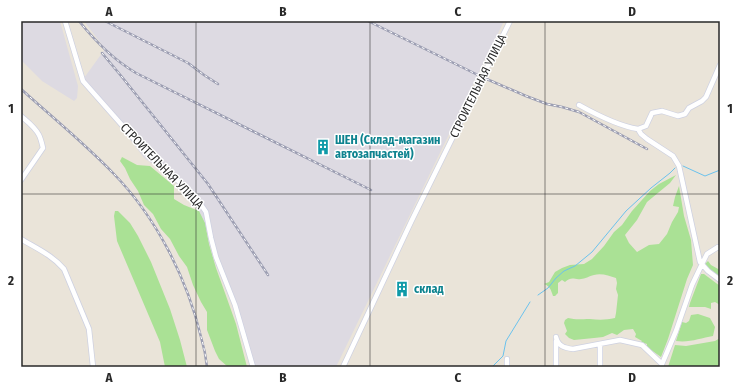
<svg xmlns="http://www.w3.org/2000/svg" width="741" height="388" viewBox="0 0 741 388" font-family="'Fira Sans Condensed',sans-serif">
	<rect width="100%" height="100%" fill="#eae4d9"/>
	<path fill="#dddae2" d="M21,21H60L78,86L77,98L74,101L42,81L21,60Z
		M84,21H504L336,367H253L221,263L187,188L144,158L84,78L105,49Z"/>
	<path fill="#aae195" d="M122,157L137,165L150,166L174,186V199L184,205L199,211L205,223L209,244L216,268L225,293L236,324L247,367H228L219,359L215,351L207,330V312L201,302L193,285L187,267L179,256L170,239L161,229L153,214L144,205L138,191L130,179L125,168L120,161Z
		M676,175L670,183L647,202L637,220L625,235L629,243L637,252L649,245L659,244L667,234L672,222L678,212L679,207L673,206L675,197L679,186L684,216L691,240L693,265L687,279L668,339L661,357L647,347V344L641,342L642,341L635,337L636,334L633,329L624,330L617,335L612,333L603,337L594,338L574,340L569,338L565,334L567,331L564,323L565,320L568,318C576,320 581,319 590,319C599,320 606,320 615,318L616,313L618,295L616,289L617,283L616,278C609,276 602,273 594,275C589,276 585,279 581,279C574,280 572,276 565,282L562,280L558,283V293L555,296H553C551,290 550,286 544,284L549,282L555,272L562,268L570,265L584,264L592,259L604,246L614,232L622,225L632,211L650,191L659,184Z
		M115,211H118L130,223L138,236L151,262L170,309L180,340L187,367H165L160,342L117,241L114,216Z
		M708,261L711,265L720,270V279L709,271L704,265Z
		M701,274H704L720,286V305L715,302L711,303V309L705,307H689L690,303Z
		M698,314L710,318L715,327L713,336C701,338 689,343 676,341L682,322L686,323L689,321L691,315Z
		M720,338V367H668L675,345L686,346L715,341Z"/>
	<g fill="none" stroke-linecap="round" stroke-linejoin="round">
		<path stroke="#6bc2ed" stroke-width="1" d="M683,166L705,176L720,170
			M538,295L548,288L556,278L564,271L575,266L592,252L626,211L651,188L670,173L675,168
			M492,367L503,356L506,341L530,302"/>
		<g stroke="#ced1e1" stroke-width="6">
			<path id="minor" d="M65,21L83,81L143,149L195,196L206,212L211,238L216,257L235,305L253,367
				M579,105C597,115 618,126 638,129L641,134L647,139L673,156L679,166L700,262L708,271L720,280
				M21,116C28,122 35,127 39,135C41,139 42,144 43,148L21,180
				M638,129L646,126L652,113L662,111L678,116L685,114L689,108L702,101L706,97L720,65
				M21,239C36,248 52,255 64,269L89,329L93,367
				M556,337C558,346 564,348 573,349L620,340L642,345L662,364V365
				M556,341V367
				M507,359V367
				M662,364L676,331L692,285L702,264L707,254L718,247L720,248
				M343,367L411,222L510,21
				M600,367V344"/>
		</g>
		<use href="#minor" stroke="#fff" stroke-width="4.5"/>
		<g stroke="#9c9eb2" stroke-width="2.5">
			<path id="rail" d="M79,21C95,41 114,60 136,73L371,190
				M105,21L188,63L204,75L218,84
				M368,21L482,77L526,96L547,104L562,107L579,112L647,149
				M102,53L122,77L208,184L268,275
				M21,89C52,117 84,143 113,173C156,217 187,278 201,337C204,347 206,357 207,367"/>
		</g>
		<use href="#rail" stroke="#fff" stroke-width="1" stroke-dasharray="3" stroke-linecap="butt"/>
	</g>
	<path fill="none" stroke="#282828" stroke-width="1" stroke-opacity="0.55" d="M196,21V367M370,21V367M545,21V367M21,194H720"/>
	<defs>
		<g id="building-bare" transform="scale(1.2)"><path d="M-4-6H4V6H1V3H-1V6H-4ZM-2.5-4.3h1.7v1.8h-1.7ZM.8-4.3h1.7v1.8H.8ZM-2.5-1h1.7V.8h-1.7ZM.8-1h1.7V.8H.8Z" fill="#0f9aa8" stroke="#fff" stroke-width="2.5" paint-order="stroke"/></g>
	</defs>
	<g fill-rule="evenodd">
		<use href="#building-bare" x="323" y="147"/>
		<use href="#building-bare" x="402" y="289"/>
	</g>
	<g text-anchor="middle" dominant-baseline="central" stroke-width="3" stroke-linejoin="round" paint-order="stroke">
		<g font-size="12" fill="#282828" stroke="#fff">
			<text transform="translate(478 86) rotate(-64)">СТРОИТЕЛЬНАЯ УЛИЦА</text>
			<text transform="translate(162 166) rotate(46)">СТРОИТЕЛЬНАЯ УЛИЦА</text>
		</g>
		<g font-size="12" font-weight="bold" fill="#0d838f" stroke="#fff" text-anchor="start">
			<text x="335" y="140">ШЕН (Склад-магазин<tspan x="335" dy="14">автозапчастей)</tspan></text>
			<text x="414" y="289">склад</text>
		</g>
	</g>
	<rect width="741" height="388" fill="none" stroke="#ffffff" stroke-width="44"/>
	<rect x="22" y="22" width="697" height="344" fill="none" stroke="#282828" stroke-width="1.5"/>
	<g font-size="13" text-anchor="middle" font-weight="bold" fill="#282828">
		<text x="109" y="16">A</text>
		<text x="283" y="16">B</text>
		<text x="458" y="16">C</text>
		<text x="632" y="16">D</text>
		<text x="11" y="113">1</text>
		<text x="730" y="113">1</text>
		<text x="11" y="285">2</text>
		<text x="730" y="285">2</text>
		<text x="109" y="382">A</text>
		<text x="283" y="382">B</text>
		<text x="458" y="382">C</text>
		<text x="632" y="382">D</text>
	</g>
</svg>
